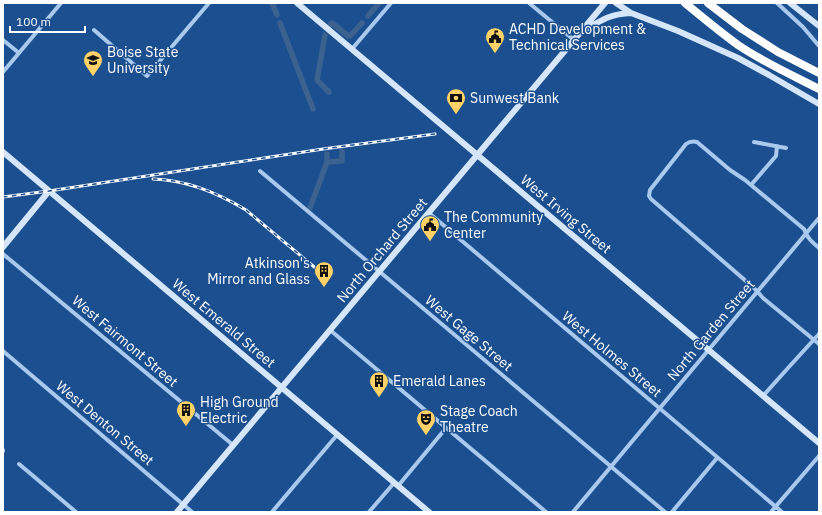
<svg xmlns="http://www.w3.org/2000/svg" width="822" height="515" viewBox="0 0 822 515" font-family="'IBM Plex Sans',sans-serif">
	<rect width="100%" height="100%" fill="#1b4f8f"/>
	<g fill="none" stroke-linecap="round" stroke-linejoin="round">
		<path stroke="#3c6290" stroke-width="5.5" d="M272,3L277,15
			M368,16L379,3
			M280,23L313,109
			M330,25L332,23L348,36H350L362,23
			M325,35L317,80L329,92
			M327,162L342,161V151
			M310,208L327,162V154"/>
		<path stroke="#a9c9ee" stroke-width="4" d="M529,3L574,40
			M777,3L803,27L819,46
			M94,30L147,76L209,3
			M3,40L19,53
			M352,49L391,3
			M3,72L61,3
			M754,142L786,148
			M260,171L665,512
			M751,185L776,156L777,146
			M429,213L782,512
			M819,248C812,242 807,238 804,229L745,180L730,170L697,142C693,141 690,141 686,144L650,190L649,196L651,199L754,288L763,298L819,344
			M3,254L233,445
			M330,330L546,512
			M3,351L192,512
			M763,396L788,368L819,334
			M3,451V450
			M19,464L76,512
			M398,486L446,428
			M272,512L337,435
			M369,512L394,483
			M573,512L819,218
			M672,512L717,458
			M771,512L819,456"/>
		<path stroke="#d6e6fa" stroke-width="6" d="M297,3L819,443
			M616,3L631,13L678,31L738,58L769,75L819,104
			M790,3L819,26
			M585,30C602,20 610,14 631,13
			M3,152L429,512
			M3,247L49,191
			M177,512L605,3"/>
		<path stroke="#fff" stroke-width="8" d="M685,3C702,17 720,32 738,45C763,62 792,75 819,89
			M708,3L742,29L778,52L819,73"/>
		<g stroke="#fff" stroke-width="3">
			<path id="rail" d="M153,179C187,180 218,193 246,210L319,271
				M3,197L49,191L323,149L435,134"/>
		</g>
		<use href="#rail" stroke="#1b4f8f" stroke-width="1.5" stroke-dasharray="4.5" stroke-linecap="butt"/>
	</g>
	<defs>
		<g id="civic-pin" transform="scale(1)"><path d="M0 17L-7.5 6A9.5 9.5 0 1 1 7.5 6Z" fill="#ffd166" stroke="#1b4f8f"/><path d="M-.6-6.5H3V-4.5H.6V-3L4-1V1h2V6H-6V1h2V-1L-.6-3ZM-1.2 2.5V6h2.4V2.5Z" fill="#111"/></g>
		<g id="university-pin" transform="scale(1)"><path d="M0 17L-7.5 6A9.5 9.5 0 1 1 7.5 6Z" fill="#ffd166" stroke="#1b4f8f"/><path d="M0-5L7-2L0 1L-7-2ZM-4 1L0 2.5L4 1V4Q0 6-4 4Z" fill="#111"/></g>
		<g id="bank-pin" transform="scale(1)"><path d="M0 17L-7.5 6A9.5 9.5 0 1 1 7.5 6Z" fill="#ffd166" stroke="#1b4f8f"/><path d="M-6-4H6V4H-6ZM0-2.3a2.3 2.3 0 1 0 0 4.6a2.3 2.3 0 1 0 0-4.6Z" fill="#111"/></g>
		<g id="building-pin" transform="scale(1)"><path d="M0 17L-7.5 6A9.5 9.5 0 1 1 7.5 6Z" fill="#ffd166" stroke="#1b4f8f"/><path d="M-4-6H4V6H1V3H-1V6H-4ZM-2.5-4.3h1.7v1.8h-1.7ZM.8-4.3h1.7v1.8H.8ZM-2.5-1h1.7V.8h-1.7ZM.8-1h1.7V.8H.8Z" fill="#111"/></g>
		<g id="theatre-pin" transform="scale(1)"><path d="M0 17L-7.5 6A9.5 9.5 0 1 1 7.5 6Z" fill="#ffd166" stroke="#1b4f8f"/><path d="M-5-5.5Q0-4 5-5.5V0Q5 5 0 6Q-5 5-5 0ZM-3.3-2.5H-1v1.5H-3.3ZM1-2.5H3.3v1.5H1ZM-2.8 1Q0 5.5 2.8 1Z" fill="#111"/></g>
	</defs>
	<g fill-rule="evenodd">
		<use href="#civic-pin" x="495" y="37"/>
		<use href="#university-pin" x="93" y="60"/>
		<use href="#bank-pin" x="456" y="98"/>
		<use href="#civic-pin" x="430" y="225"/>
		<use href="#building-pin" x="324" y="271"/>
		<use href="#building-pin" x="379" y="381"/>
		<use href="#building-pin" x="186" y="410"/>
		<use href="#theatre-pin" x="426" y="419"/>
	</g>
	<g text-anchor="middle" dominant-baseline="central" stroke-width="3" stroke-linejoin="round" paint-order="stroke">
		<g font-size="14" fill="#fff" stroke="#1b4f8f" text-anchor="start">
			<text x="509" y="29">ACHD Development &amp;<tspan x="509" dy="16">Technical Services</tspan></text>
			<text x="107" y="52">Boise State<tspan x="107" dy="16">University</tspan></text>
			<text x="470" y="98">Sunwest Bank</text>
			<text x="444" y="217">The Community<tspan x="444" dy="16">Center</tspan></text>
			<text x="310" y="263" text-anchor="end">Atkinson's<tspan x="310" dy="16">Mirror and Glass</tspan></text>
			<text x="393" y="381">Emerald Lanes</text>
			<text x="200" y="402">High Ground<tspan x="200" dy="16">Electric</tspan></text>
			<text x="440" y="411">Stage Coach<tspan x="440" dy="16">Theatre</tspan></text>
		</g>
		<g font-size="14" fill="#fff" stroke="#1b4f8f">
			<text transform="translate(566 214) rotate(40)">West Irving Street</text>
			<text transform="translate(382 250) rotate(-50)">North Orchard Street</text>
			<text transform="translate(224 323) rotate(40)">West Emerald Street</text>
			<text transform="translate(711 330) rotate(-50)">North Garden Street</text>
			<text transform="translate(469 333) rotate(40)">West Gage Street</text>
			<text transform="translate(125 341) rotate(40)">West Fairmont Street</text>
			<text transform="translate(612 354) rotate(40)">West Holmes Street</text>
			<text transform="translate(105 423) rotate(40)">West Denton Street</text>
		</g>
	</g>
	<rect width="822" height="515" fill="none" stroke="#ffffff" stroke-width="8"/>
	<path d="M10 26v6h75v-6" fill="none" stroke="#ffffff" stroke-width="2"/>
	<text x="16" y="26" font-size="12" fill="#ffffff" stroke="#1b4f8f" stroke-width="3" paint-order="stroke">100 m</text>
</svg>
